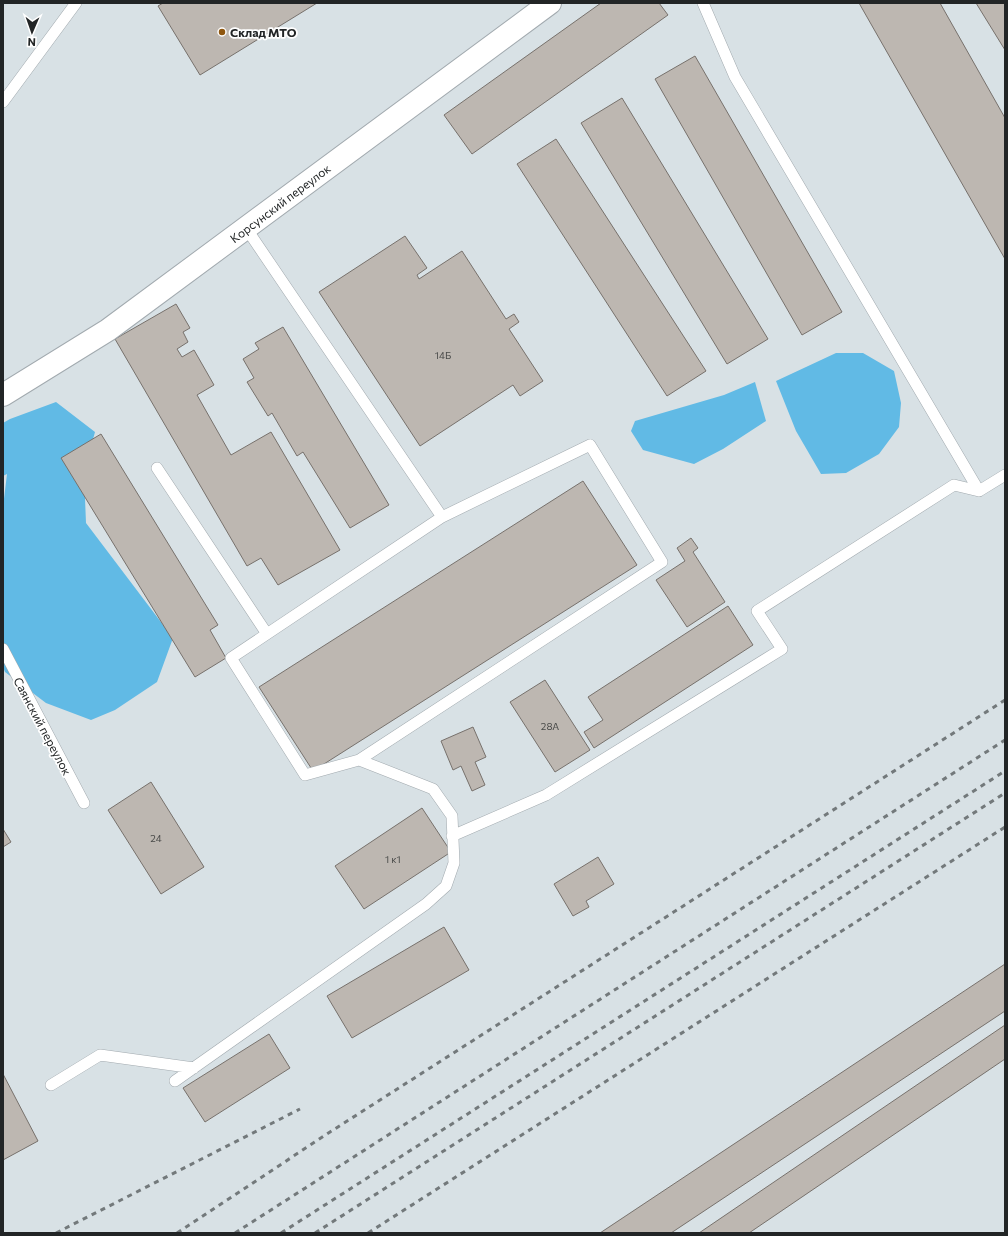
<svg xmlns="http://www.w3.org/2000/svg" width="1008" height="1236" viewBox="0 0 1008 1236" font-family="Commissioner,sans-serif">
	<rect width="100%" height="100%" fill="#d8e1e5"/>
	<path fill="#61bae5" d="M836,353H863L894,371L901,403L899,427L879,454L846,473L821,474L796,431L776,381Z
		M755,382L766,421L723,449L694,464L643,450L631,431L635,421L724,395Z
		M56,402L95,432L84,473L86,523L173,638L157,682L115,710L91,720L46,703L5,672L3,667V507L7,474L3,476V423L10,419Z"/>
	<path fill="#bdb7b1" stroke="#77716c" d="M163,3H317L200,75L158,6Z
		M601,3H659L668,15L472,154L444,115Z
		M859,3H940L1005,118V259Z
		M976,3H1005V50Z
		M695,56L842,312L802,335L655,79Z
		M622,98L768,339L727,364L581,123Z
		M556,139L706,371L667,396L517,164Z
		M405,236L427,268L417,275L419,279L462,251L506,319L514,314L519,322L509,329L543,381L520,396L513,385L420,446L319,292Z
		M176,304L190,328L183,332L188,342L177,349L182,357L194,350L214,385L197,395L231,455L271,432L340,550L278,585L261,558L247,566L115,339Z
		M283,327L389,505L350,528L303,452L297,456L272,413L268,416L247,382L254,378L243,359L259,349L255,343Z
		M101,434L218,625L210,630L226,658L195,677L61,458Z
		M583,481L637,565L313,771L259,687Z
		M691,538L698,548L693,552L725,602L687,627L656,580L685,561L677,548Z
		M728,606L753,645L594,748L584,732L603,720L588,697Z
		M545,680L590,750L555,772L510,702Z
		M473,727L486,757L475,762L485,785L472,791L461,766L453,770L441,741Z
		M151,782L204,867L161,894L108,810Z
		M422,808L451,852L364,909L335,866Z
		M3,829L11,842L3,847Z
		M598,857L614,884L586,901L589,907L573,916L554,884Z
		M444,927L469,970L352,1038L327,996Z
		M1005,964V1011L671,1233H600Z
		M1005,1025V1059L749,1233H699Z
		M269,1034L290,1068L205,1122L183,1088Z
		M3,1074L38,1141L3,1160Z"/>
	<g fill="none" stroke-linecap="round" stroke-linejoin="round">
		<g stroke="#a2aaaf" stroke-width="12">
			<path id="lane" d="M703,3L735,77L979,491
				M3,102L76,3
				M246,228L442,517L590,445L662,562L359,760L305,775L231,658L442,517
				M157,468L267,634
				M3,649L84,803
				M452,836L546,795L782,649L757,611L954,485L979,491L1005,475
				M175,1081L426,904L446,886L454,863L452,816L433,789L359,760
				M51,1085L100,1055L194,1068"/>
		</g>
		<g stroke="#a2aaaf" stroke-width="24">
			<path id="street" d="M3,395L108,330L550,3"/>
		</g>
		<use href="#lane" stroke="#fff" stroke-width="11"/>
		<use href="#street" stroke="#fff" stroke-width="22"/>
		<path stroke="#73797b" stroke-width="3" stroke-dasharray="5 5" stroke-linecap="butt" d="M56,1233L300,1109
			M177,1233L330,1132L1005,700
			M235,1233L1005,740
			M281,1233L1005,771
			M315,1233L1005,793
			M368,1233L1005,827"/>
	</g>
	<circle fill="#8f570f" stroke="#fff" stroke-width="1.5" cx="222" cy="32" r="4"/>
	<g text-anchor="middle" dominant-baseline="central" stroke-width="3.5" stroke-linejoin="round" paint-order="stroke">
		<g font-size="10" fill="#494a49">
			<text x="443" y="355">14Б</text>
			<text x="550" y="726">28А</text>
			<text x="156" y="838">24</text>
			<text x="393" y="859">1 к1</text>
		</g>
		<g font-size="12" font-weight="bold" fill="#222526" stroke="#fff" text-anchor="start">
			<text x="230" y="32">Склад МТО</text>
		</g>
		<g font-size="12" fill="#222526" stroke="#fff">
			<text transform="translate(280 203) rotate(-37)">Корсунский переулок</text>
			<text transform="translate(43 726) rotate(62)">Саянский переулок</text>
		</g>
	</g>
	<rect width="1008" height="1236" fill="none" stroke="#222526" stroke-width="8"/>
	<g transform="translate(32 32) rotate(182)" stroke="#ffffff" stroke-width="3" paint-order="stroke">
	<path d="M0-3L7 15L0 10L-7 15Z" fill="#222526"/>
	<text y="-6" font-size="11" font-weight="bold" text-anchor="middle" fill="#222526">N</text>
	</g>
</svg>
